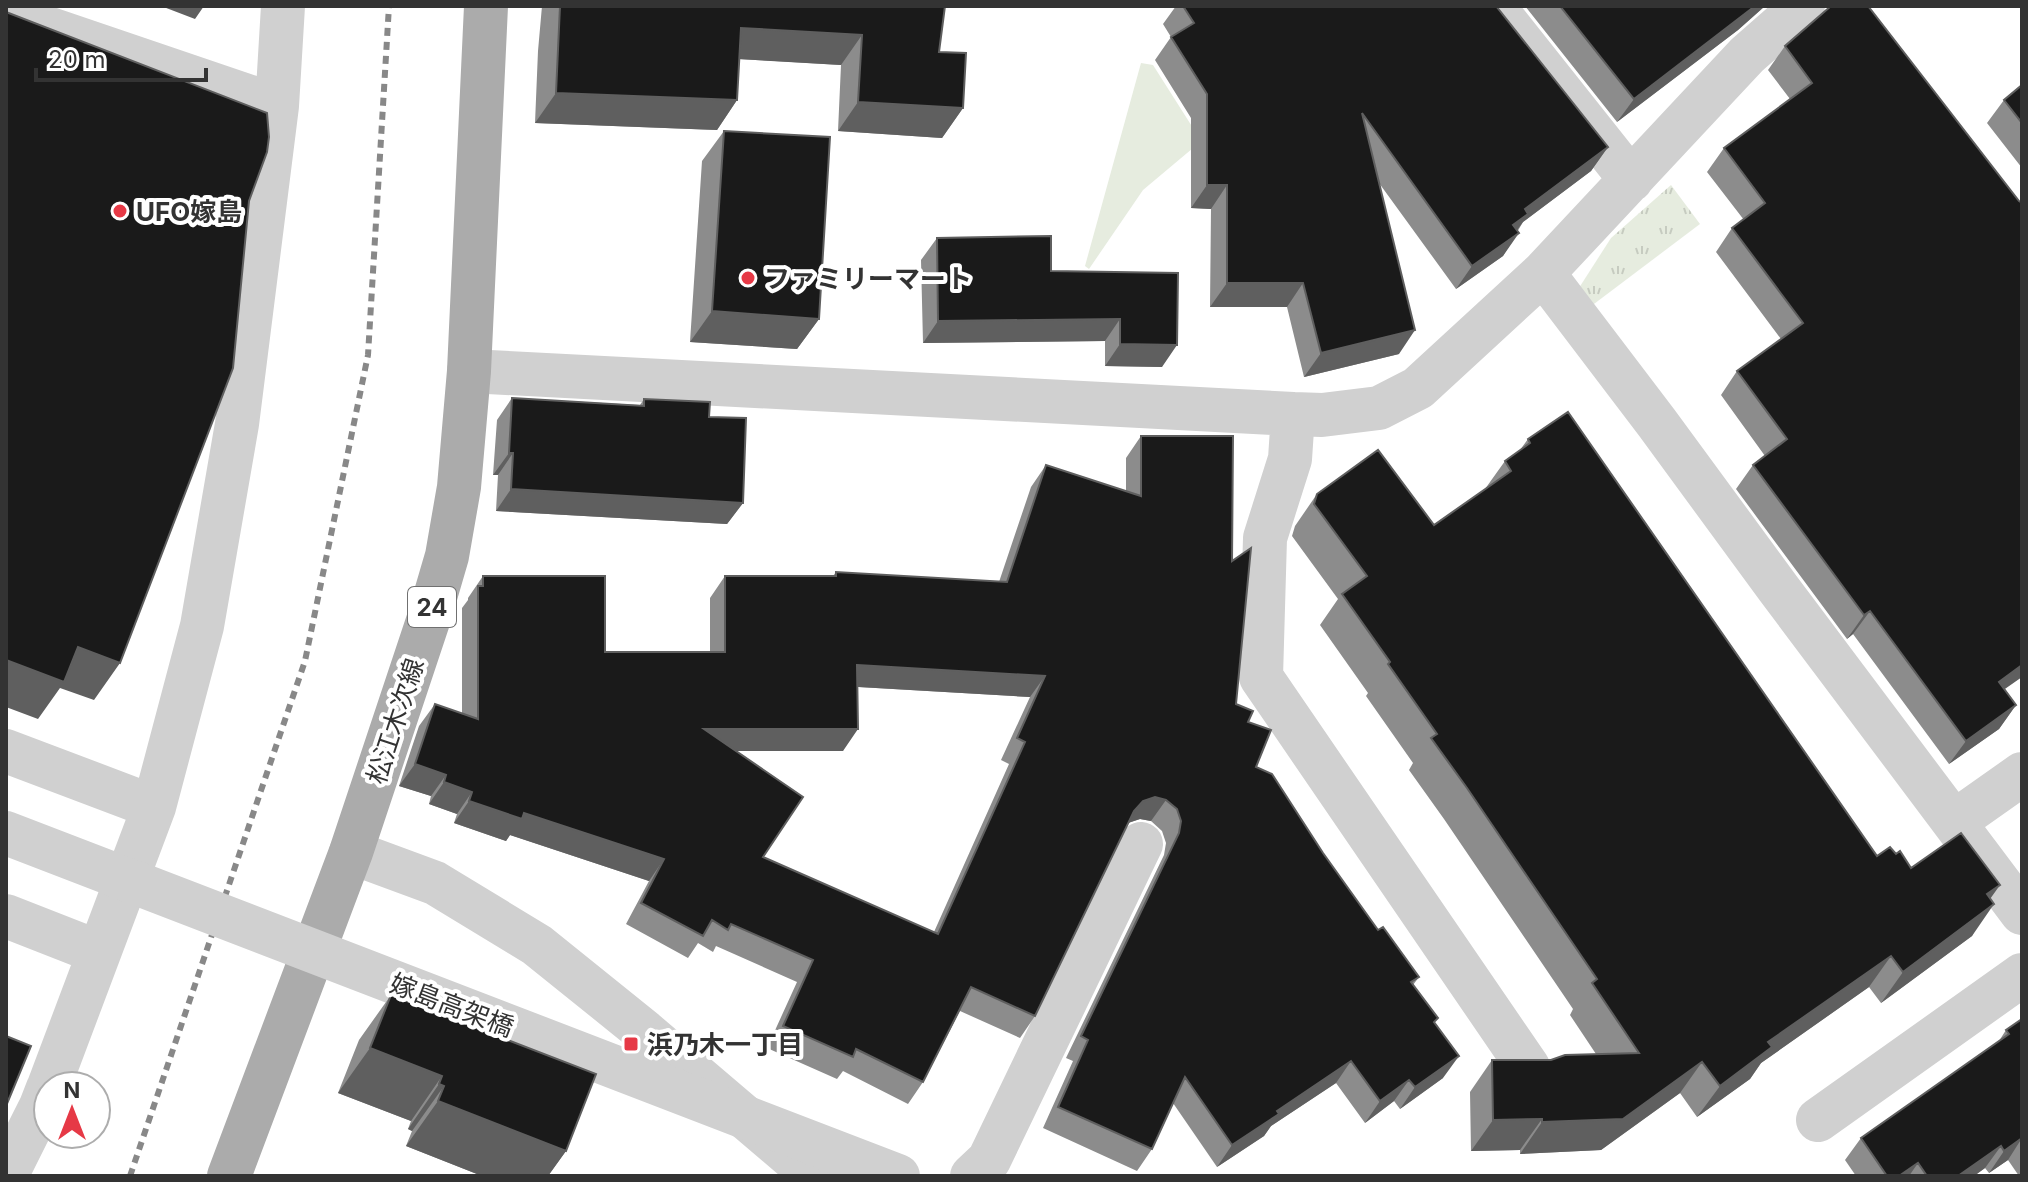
<svg xmlns="http://www.w3.org/2000/svg" width="2028" height="1182" viewBox="0 0 2028 1182" font-family="Inter,'Noto Sans JP',sans-serif">
	<defs>
		<pattern id="park-tufts" width="24" height="20" patternUnits="userSpaceOnUse" patternTransform="scale(2)"><rect width="24" height="20" fill="#e6ecdf"/><path d="M3 7l-1-3M5 7V3M7 7l1-3M15 17l-1-3M17 17v-4M19 17l1-3" fill="none" stroke="#c6cbc0"/></pattern>
	</defs>
	<rect width="100%" height="100%" fill="#fff"/>
	<path fill="url(#park-tufts)" d="M1671,185L1700,224L1590,307L1577,291L1611,238Z"/>
	<path fill="#e6ecdf" d="M1141,63L1153,65L1200,139L1199,143L1143,190L1089,269L1085,266Z"/>
	<g fill="none" stroke-linecap="round" stroke-linejoin="round">
		<path stroke="#d0d0d0" stroke-width="44" d="M1493,6L1631,180
			M6,14L277,106
			M1543,273L1657,423L1778,588L2022,913
			M469,371L1293,414L1322,415L1379,408L1418,388L1543,273L1747,55L1803,6
			M1293,414L1290,459L1265,538L1261,677L1528,1067
			M6,751L154,807
			M1954,822L2022,774
			M351,852L435,883L537,945L645,1032L814,1176
			M6,916L98,952
			M49,1086L154,807L202,626L237,424L277,106L283,6
			M1818,1120L2022,975
			M6,1176L41,1106L48,1088
			M972,1176L989,1160L1141,844"/>
		<path stroke="#ababab" stroke-width="44" d="M229,1176L351,852L428,621L447,556L459,487L469,371L486,6"/>
		<path stroke="#888" stroke-width="6" stroke-dasharray="8 6" stroke-linecap="butt" d="M130,1176L305,661L368,355L389,6"/>
		<path stroke="#d0d0d0" stroke-width="44" d="M6,833L898,1176"/>
	</g>
	<path fill="#8c8c8c" fill-rule="evenodd" d="M542,6H945L939,52L963,108L942,138L838,131L841,65L739,59L737,100L717,130L535,123L538,51Z
		M1176,6H1496L1608,147L1591,171L1523,222L1503,256L1456,289L1379,183L1399,354L1304,377L1287,307H1210L1211,209L1191,208V118L1155,60L1171,37L1163,24Z
		M1525,6H1765L1738,30L1617,122Z
		M1827,6H1868L2005,689L2016,705L1999,729L1949,764L1853,634L1847,639L1736,489L1753,465L1765,456L1721,395L1737,371L1781,339L1716,252L1732,228L1744,220L1707,172L1724,148L1790,99L1768,70L1785,46L1827,9Z
		M2022,85V168L1987,123L2004,100Z
		M724,131L819,319L797,349L690,342L702,161Z
		M937,238L1051,271L1178,273L1162,367L1105,366V341L923,343L921,260Z
		M512,398L640,405L644,399L709,417L743,503L727,524L496,511L498,475H493L497,420Z
		M1141,436L1232,561L1236,704L1248,722L1256,767L1323,853L1378,930L1419,977L1413,985L1435,1023L1443,1078L1400,1109L1394,1101L1365,1123L1336,1083L1271,1126L1264,1136L1217,1167L1173,1103L1152,1149L1137,1171L1043,1128L1073,1061L1066,1058L1164,855L1166,843L1162,831L1151,821L1140,819L1128,823L1035,1016L1020,1038L960,1011L923,1082L908,1104L843,1071L837,1079L767,1048L797,982L716,946L713,952L698,943L688,958L626,924L649,881L510,835L506,841L454,823L457,814L429,804L431,796L399,786L419,726L435,704L462,714V608L468,600V598L483,576L605,652H710V598L725,576H833L836,572L999,582L1031,487L1046,465L1126,491V458ZM858,687L1030,697L1001,760L1009,764L934,932L763,857L735,751H843Z
		M1528,439L1877,856L1896,854L1911,868L1991,898L1972,936L1881,1003L1869,987L1761,1063L1750,1079L1697,1117L1680,1093L1601,1150L1520,1154V1150L1471,1151L1470,1092L1492,1060H1551L1596,1054L1570,1015L1573,1009L1444,819L1409,770L1413,763L1366,696L1368,693L1320,625L1338,599L1292,536L1295,526L1317,494L1434,525L1485,489L1505,461L1520,450Z
		M391,995L566,1151L548,1176H482L406,1146L412,1131L408,1129L411,1121L338,1093L359,1040Z
		M2022,1019V1174L2019,1176L2008,1160L1989,1173L1985,1168L1974,1176H1856L1845,1160L1861,1138L1999,1041L2006,1030Z"/>
	<path fill="#5f5f5f" d="M161,6H204L195,19Z
		M1755,6H1765L1738,30L1617,122L1634,99Z
		M741,28L862,35L841,65L720,58Z
		M556,93L737,100L717,130L535,123Z
		M858,102L963,108L942,138L838,131Z
		M1608,147L1591,171L1523,222L1512,237L1519,233L1503,256L1456,289L1472,266L1525,209Z
		M1207,185H1227L1211,209L1191,208Z
		M1227,283H1303L1287,307H1210Z
		M712,311L819,319L797,349L690,342Z
		M1120,319L1105,341L923,343L938,321Z
		M1415,330L1399,354L1304,377L1321,353Z
		M1120,344L1177,345L1162,367L1105,366Z
		M509,453H513L498,475H493Z
		M511,489L743,503L727,524L496,511Z
		M1870,611L1853,634L1847,639L1864,615Z
		M78,647L120,663L94,700L60,688L38,719L6,707V660Z
		M857,665L1045,676L1030,697L842,686Z
		M2022,665V677L1982,705L1999,682Z
		M2016,705L1999,729L1949,764L1966,741Z
		M704,729H858L843,751H688Z
		M415,764L446,775L431,796L399,786Z
		M444,782L472,792L457,814L429,804Z
		M1155,797L1166,800L1151,821L1140,819L1128,823L1134,811L1143,801Z
		M469,801L524,813L664,859L649,881L510,835L506,841L454,823Z
		M2000,885L1978,916L1994,904L1972,936L1881,1003L1903,972L1987,894Z
		M1891,956L1869,987L1761,1063L1750,1079L1697,1117L1720,1086L1768,1042Z
		M370,1048L442,1076L411,1121L338,1093Z
		M1459,1056L1443,1078L1400,1109L1415,1087Z
		M1351,1061L1336,1083L1271,1126L1264,1136L1217,1167L1232,1145L1277,1111Z
		M1702,1062L1680,1093L1601,1150L1520,1154L1542,1122Z
		M1409,1080L1394,1101L1365,1123L1380,1101Z
		M439,1084L444,1086L412,1131L408,1129Z
		M438,1101L566,1151L548,1176H482L406,1146Z
		M1542,1119L1520,1150L1471,1151L1493,1120Z
		M2022,1138L2008,1160L1989,1173L2004,1151Z
		M2001,1146L1985,1168L1974,1176H1958Z
		M1918,1163L1909,1176H1899Z"/>
	<path fill="#1a1a1a" stroke="#5f5f5f" stroke-width="2" fill-rule="evenodd" d="M560,6H945L939,52L966,53L963,108L858,102L862,35L741,28L737,100L556,93Z
		M1183,6H1496L1608,147L1525,209L1528,214L1513,225L1519,233L1472,266L1362,113L1415,330L1321,353L1303,283H1227V185H1207V94L1171,37L1194,23Z
		M1560,6H1755L1634,99Z
		M1831,6H1868L2019,201L2022,203V665L1999,682L2016,705L1966,741L1870,611L1864,615L1753,465L1787,439L1737,371L1803,323L1732,228L1765,203L1724,148L1812,83L1785,46Z
		M6,12L267,113L269,137L267,152L249,201L233,368L120,663L78,647L64,682L6,660Z
		M2022,85V123L2004,100Z
		M724,131L830,137L819,319L712,311Z
		M1051,236V271L1178,273L1177,345L1120,344V319L938,321L937,238Z
		M512,398L644,406V399L710,402L709,417L746,418L743,503L511,489L513,453H509Z
		M1568,412L1877,856L1890,847L1896,854L1900,851L1911,868L1961,833L2000,885L1987,894L1994,904L1903,972L1891,956L1768,1042L1772,1047L1720,1086L1702,1062L1623,1119L1542,1122V1119L1493,1120L1492,1060H1551L1565,1055L1639,1053L1592,983L1597,979L1467,788L1431,738L1437,734L1388,664L1390,662L1342,594L1367,576L1314,504L1317,494L1378,450L1434,525L1511,471L1505,461L1530,443L1528,439Z
		M1141,436H1233L1232,561L1251,548L1236,704L1253,711L1248,722L1271,730L1256,767L1272,774L1323,853L1378,930L1383,927L1419,977L1411,982L1438,1018L1434,1022L1459,1056L1415,1087L1409,1080L1380,1101L1351,1061L1277,1111L1279,1114L1232,1145L1185,1077L1152,1149L1058,1107L1088,1040L1081,1036L1179,833L1181,821L1177,809L1166,800L1155,797L1143,801L1134,811L1035,1016L971,987L923,1082L856,1049L853,1057L783,1026L813,960L731,924L728,930L712,920L703,936L641,903L664,859L524,813L522,819L469,801L472,792L444,782L446,775L415,764L435,704L478,719V586H483V576H605V652H725V576H836V572L1007,582L1046,465L1141,496ZM857,665L1045,676L1017,738L1025,742L938,934L763,857L803,797L704,729H858Z
		M391,995L596,1074L566,1151L438,1101L444,1086L439,1084L442,1076L370,1048Z
		M2022,1019V1138L2004,1151L2001,1146L1958,1176H1927L1918,1163L1899,1176H1887L1861,1138L2009,1034L2006,1030Z
		M6,1036L31,1046L6,1106Z"/>
	<g fill="#e63946" stroke="#fff" stroke-width="3">
		<circle cx="120" cy="211" r="8"/>
		<circle cx="748" cy="278" r="8"/>
		<rect x="623" y="1036" width="16" height="16" rx="4"/>
	</g>
	<g text-anchor="middle" dominant-baseline="central" stroke-width="8" stroke-linejoin="round" paint-order="stroke">
		<rect fill="#fff" stroke="#707070" stroke-width="2" x="408" y="587" width="48" height="40" rx="6"/>
		<g font-size="24" font-weight="bold" fill="#333">
			<text x="432" y="607">24</text>
		</g>
		<g font-size="26" font-weight="bold" fill="#333" stroke="#fff" text-anchor="start">
			<text x="136" y="211">UFO嫁島</text>
			<text x="764" y="278">ファミリーマート</text>
			<text x="647" y="1044">浜乃木一丁目</text>
		</g>
		<g font-size="26" fill="#333" stroke="#fff">
			<text transform="translate(395 721) rotate(-72)">松江木次線</text>
			<text transform="translate(452 1005) rotate(21)">嫁島高架橋</text>
		</g>
	</g>
	<rect width="2028" height="1182" fill="none" stroke="#333333" stroke-width="16"/>
	<g transform="translate(72 1110)"><circle r="38" fill="#ffffff" stroke="#adadad" stroke-width="2"/>
	<path d="M0-6L14 30L0 20L-14 30Z" fill="#e63946"/>
	<text y="-12" font-size="22" font-weight="bold" text-anchor="middle" fill="#333333">N</text>
	</g>
	<path d="M36 68v12h170v-12" fill="none" stroke="#333333" stroke-width="4"/>
	<text x="48" y="68" font-size="24" fill="#333333" stroke="#ffffff" stroke-width="6" paint-order="stroke">20 m</text>
</svg>
